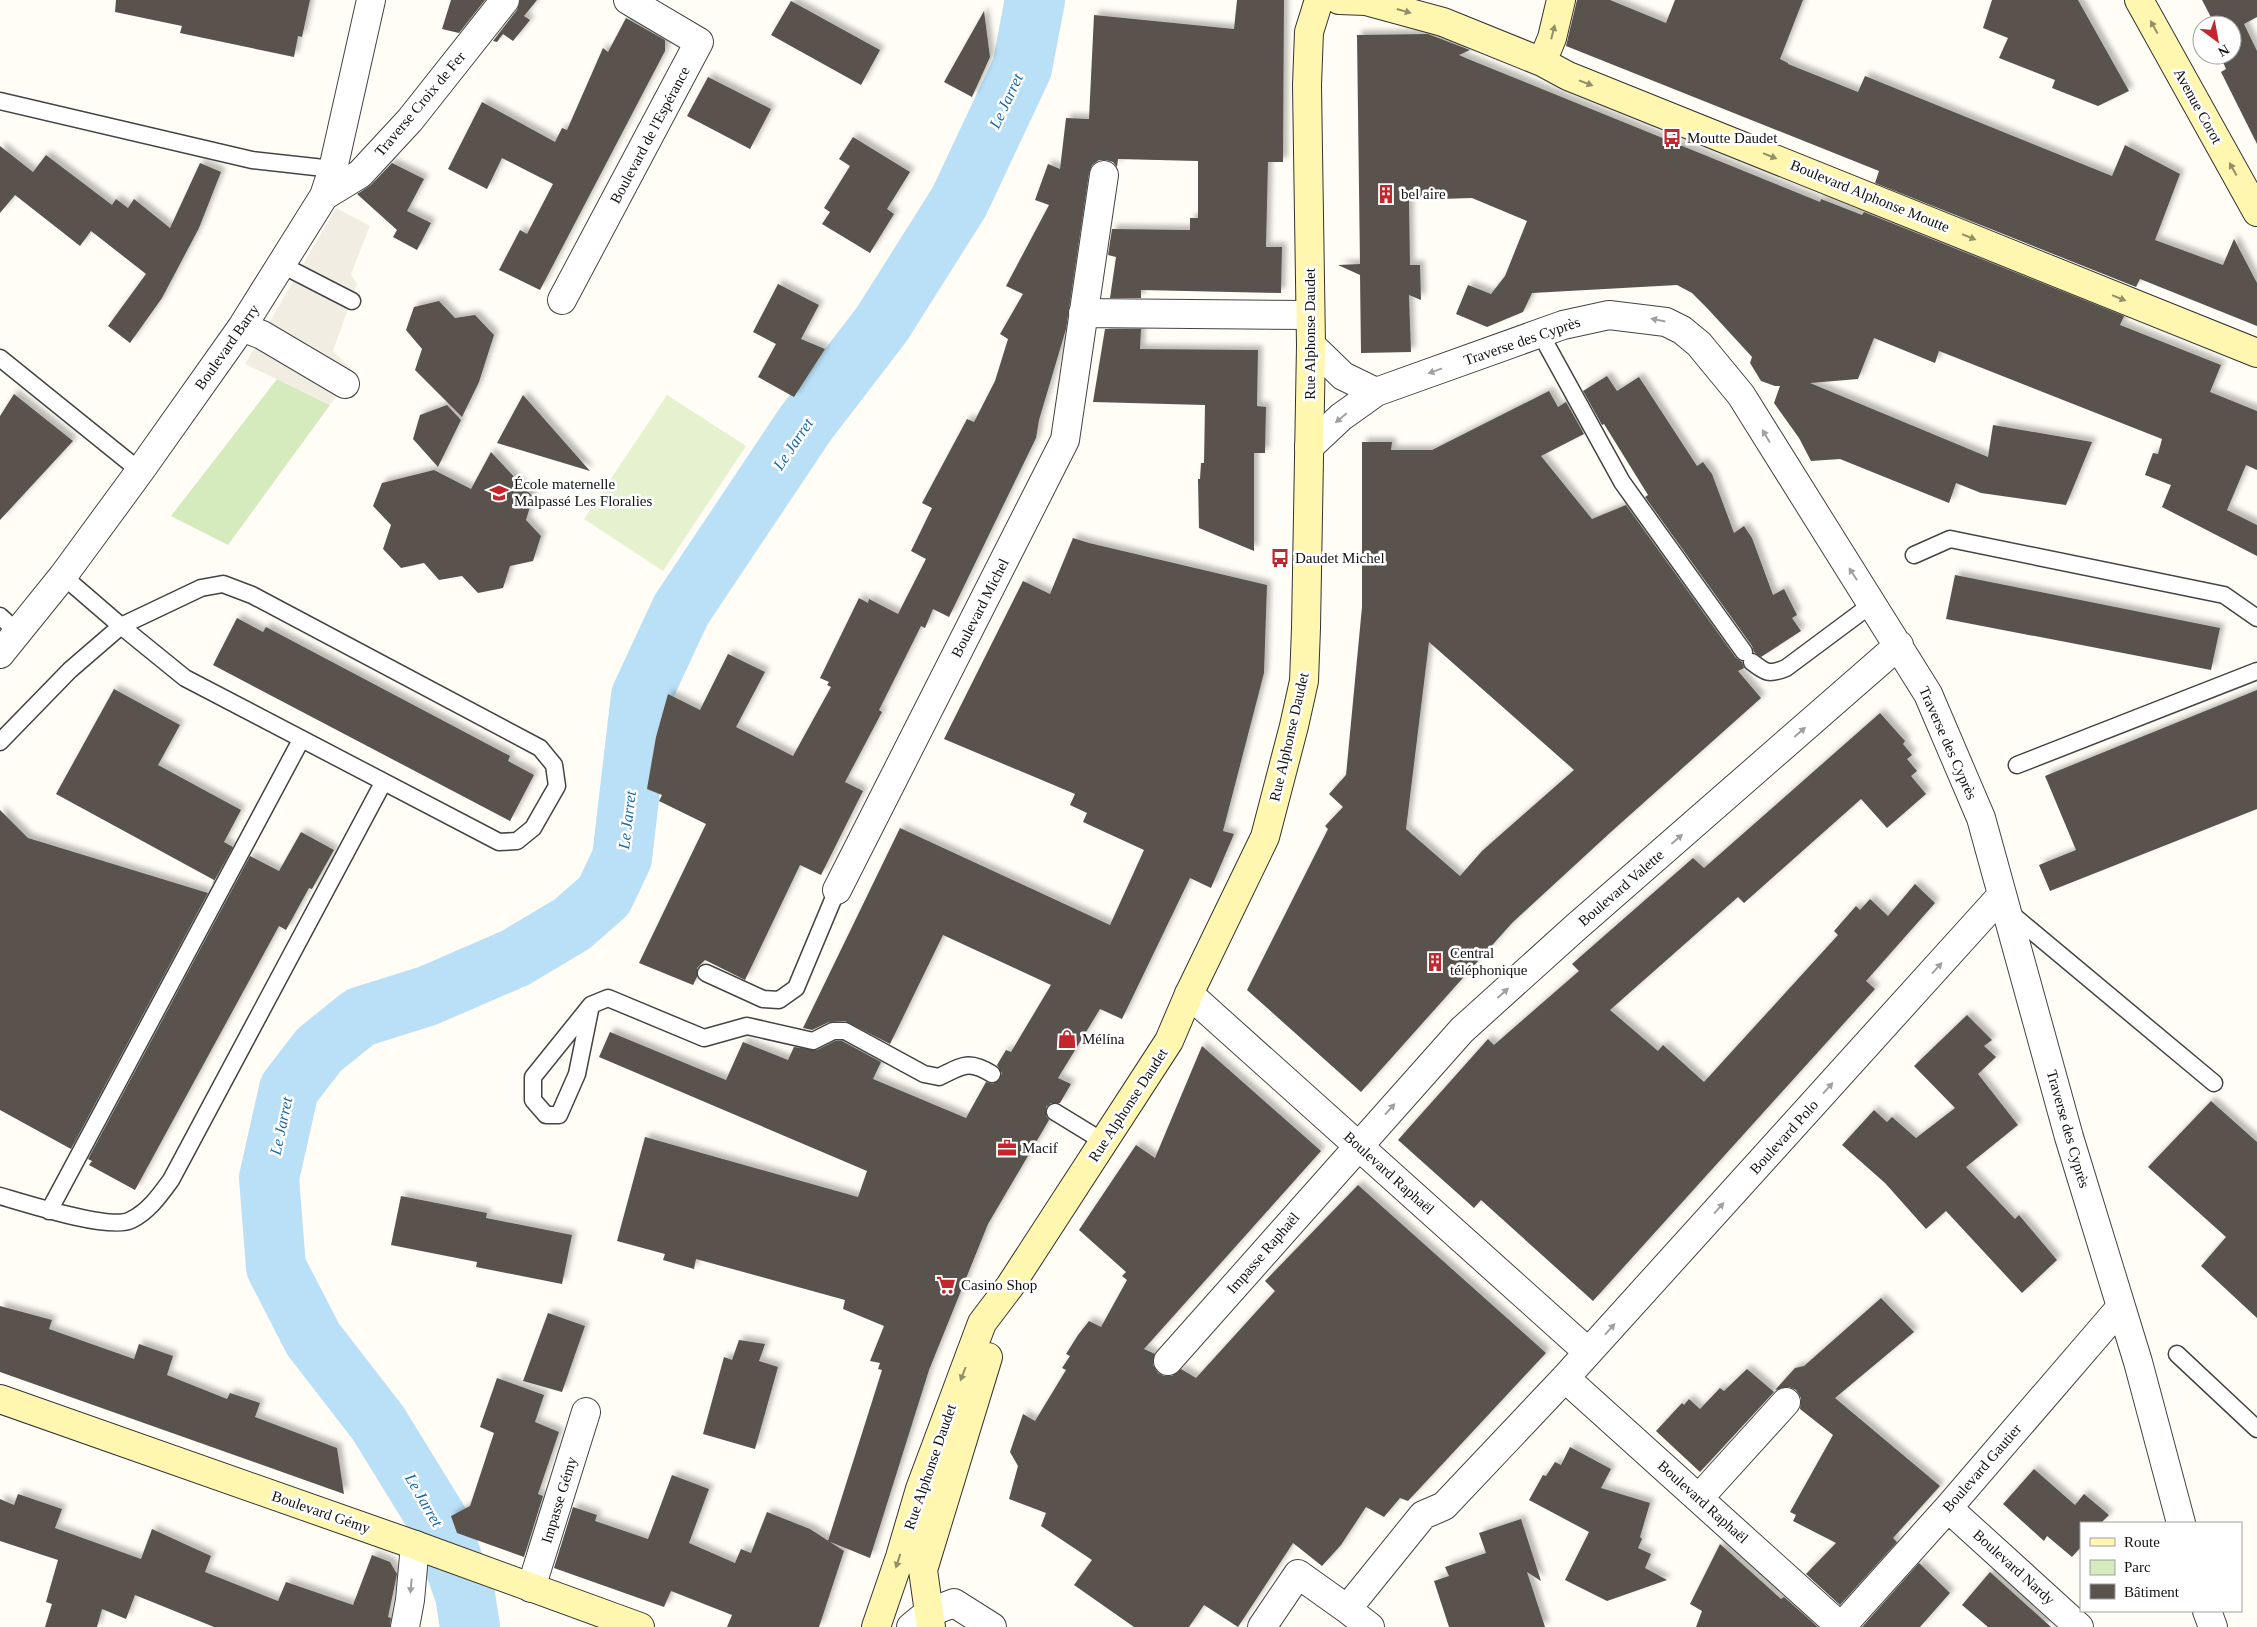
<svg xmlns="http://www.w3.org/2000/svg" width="2257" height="1627" viewBox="0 0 2257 1627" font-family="'Times New Roman',serif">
	<defs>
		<filter id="shadow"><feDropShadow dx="4.5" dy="-4.5" stdDeviation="2.5" flood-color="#0004"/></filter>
	</defs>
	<rect width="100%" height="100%" fill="#fffdf5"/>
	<path fill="#d5ebbd" d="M277,379L330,405L228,545L171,516Z"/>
	<path fill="#e6f2cf" d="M667,395L746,446L663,571L584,519Z"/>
	<path fill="#f1ede2" d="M336,208L370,226L351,274L357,284L333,351L354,372L330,405L245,364Z"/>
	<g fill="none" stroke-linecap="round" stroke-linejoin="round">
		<path stroke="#b9e0f7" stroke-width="60" d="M470,1627L465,1595L439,1522L378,1423L313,1339L276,1267L269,1178L289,1089L319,1050L360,1017L427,996L515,958L572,924L604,896L622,858L641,696L681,610L806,423L882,324L959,202L1022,68L1035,0"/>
	</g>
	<path fill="#5a524d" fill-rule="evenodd" filter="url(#shadow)" d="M116,0H310L302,37L298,36L294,57L180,33L182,26L115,12Z
		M451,0H485L459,33L442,29Z
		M520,0H537L524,16L530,20L513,41L503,34L497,42L493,41L517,10Z
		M1237,0H1284L1283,162H1268L1266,247H1282L1281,293L1141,290V298H1110L1116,257L1108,255L1112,229L1190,230V218H1198V161L1118,159L1117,167L1113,162L1106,160H1099L1092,165L1089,173L1066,329L1039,420L1036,438L949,617L933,609L925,628L921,626L879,710L882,712L845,782L863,791L821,875L800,865L745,980L705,960L697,968V977L693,985L639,963L706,824L659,801L662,795L647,789L656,737L668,694L700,710L728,654L765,672L736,727L793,756L831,687L827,685L829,682L820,678L859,598L868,603L869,599L898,614L926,559L911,551L932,508L922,503L967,419L974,422L995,381L1008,339L1000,334L1023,294L1006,286L1049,205L1035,200L1048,164L1060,169L1066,118L1089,119L1094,15L1234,29Z
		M1577,0H1610L1666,23L1675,0H1803L1780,59L1788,63V64L1858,92L1865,76L2112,176L2125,145L2180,174L2155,240L2223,265L2234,239L2257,283V326L2140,279L2136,287L1875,183L1879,171L1566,46Z
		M1992,0H2078L2129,91L2098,106L2052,88L2055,80L1999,58L2008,38L1983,28Z
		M2202,0H2257V17L2244,24L2257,51V144L2221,72L2226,69L2220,55H2232V25H2215Z
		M791,1L880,50L861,85L771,35Z
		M984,11L990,57L972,97L944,82Z
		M626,18L665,40V51L540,290L499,270L520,230L527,234L553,184L502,158L487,189L448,169L482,102L555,142L562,128L567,130L603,48L608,52Z
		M1428,34L1470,50L1459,55L1468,59L1820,202L1821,199L1862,215L1864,212L2124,316L2120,325L2221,365L2210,392L2257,411V470L2246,465L2227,510L2257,525V556L2162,507L2171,485L2145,475L2153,453L2158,454L2162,439L1939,351L1935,363L1874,338L1858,379L1810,383L1988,457L1993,425L2092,442L2066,505L1981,493L1956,483L1949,503L1840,459L1811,461L1799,438L1774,403L1780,386H1775L1761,381L1750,363L1752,357L1707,308L1692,293L1677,285L1532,293L1523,312L1487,327L1456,314L1468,285L1491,294L1505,276L1527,221L1472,198L1409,200L1410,265H1420L1421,300L1409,295L1411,352L1361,353L1360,275L1338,265L1360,264L1357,35Z
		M708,77L771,109L750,149L687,116Z
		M853,137L910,172L887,209L894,214L870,253L822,224L830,212L824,208L850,166L839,159Z
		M0,146L33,172L46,155L112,205L116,199L128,208L134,199L170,228L200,163L221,172L199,228L162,298L130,343L108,326L146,274L91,231L80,246L15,195L0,213Z
		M392,163L424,179L407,211L431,223L417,250L393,237L397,230L357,194L371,185Z
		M778,284L819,305L801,339L825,349L794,397L758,377L776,344L753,332Z
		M439,301L455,318L475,315L494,335L479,382L462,417L415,370L422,349L406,330L414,307Z
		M1105,329H1141L1140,349L1258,350L1257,406L1266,407L1265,453H1254V551L1199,528L1198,479H1200L1201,463H1204L1205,405L1093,402Z
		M1607,376L1617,391L1639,377L1697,466L1703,462L1712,474L1734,533L1744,526L1752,538L1773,595L1784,589L1797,615L1792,618L1801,631L1761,657L1754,652L1752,646L1645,497L1648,495L1604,424L1602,425L1583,391Z
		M1549,391L1558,407L1566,402L1584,434L1541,456L1592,519L1626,505L1736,658L1742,662L1744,668L1738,671L1761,698L1612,831L1512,923L1361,1092L1247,990L1328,829L1325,826L1343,807L1329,794L1346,775L1362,607V442H1392L1391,450H1432ZM1429,642L1574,770L1482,851L1460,876L1406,829Z
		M14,394L73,441L0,520V416Z
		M523,395L590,471L497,443Z
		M447,405L461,420L438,467L413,439L420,415Z
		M491,452L533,497L526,520L541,536L533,561L510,566L503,588L478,593L462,576L439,580L424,563L401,568L383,549L391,525L373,506L382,483L434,470L471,489Z
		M1073,538L1089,543L1267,585L1264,673L1223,831L1234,834L1211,888L1190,878L1122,1019L1100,1009L1058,1078L1071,1084L1060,1103H1051L1046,1107V1116L1049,1120L988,1224L929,1370L870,1558L828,1541L882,1370L878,1369L880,1363L870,1361L884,1326L843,1309L845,1300L696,1259L694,1269L663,1260L665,1254L617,1241L645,1137L858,1197L867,1171L599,1057L610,1032L726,1080L743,1042L788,1060L794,1047L817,1050L835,1041H842L881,1062L873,1079L966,1118L986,1082L993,1084L1000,1079L1002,1073L997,1065L1006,1050L1011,1052L1051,985L943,935L890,1044L845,1021L829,1022L812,1030L803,1028L900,828L1110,925L1144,850L1083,822L1087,813L1070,805L1075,794L944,739L1023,581L1050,594Z
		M1955,575L2220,628L2211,670L1946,619Z
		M237,618L263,632L266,627L510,756L508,761L534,775L510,821L213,665Z
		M114,689L180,725L158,765L241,810L224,842L233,847L212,885L214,880L56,794Z
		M2257,690V809L2050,891L2039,865L2076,850L2045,776Z
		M1880,713L1905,741L1903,744L1912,755L1907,759L1917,771L1911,776L1926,794L1887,828L1861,799L1744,903L1738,897L1610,1010L1658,1051L1663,1045L1704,1082L1838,935L1834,931L1856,906L1860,910L1870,899L1888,916L1915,884L1935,903L1866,981L1875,989L1593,1301L1481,1200L1474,1208L1398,1140L1488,1039L1494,1045L1579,971L1572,964L1693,858L1704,868Z
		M0,810L28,838L208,893L71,1149L0,1110Z
		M301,832L334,850L312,889L309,888L286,930L279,926L135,1190L89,1165L92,1161L88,1159L250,856L279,871Z
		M1967,1015L1992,1040L1984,1046L1996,1057L1978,1074L2018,1125L1966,1167L2015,1219L2019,1215L2057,1260L2022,1293L1946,1211L1926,1229L1885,1183L1842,1145L1874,1110L1887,1122L1892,1117L1916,1138L1955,1108L1914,1066Z
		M1202,1046L1321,1151L1144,1349L1155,1354L1153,1365L1158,1373L1164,1376H1172L1181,1369L1196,1378L1275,1291L1265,1281L1358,1185L1546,1353L1408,1501L1400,1498L1384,1517L1366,1507L1341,1545L1322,1566L1293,1543L1238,1627L1204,1605L1189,1627H1134L1074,1585L1092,1560L1041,1526L1046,1513L1009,1499L1018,1466L1010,1452L1023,1414L1035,1421L1066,1370L1062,1368L1070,1356L1066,1354L1078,1335L1089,1321L1101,1327L1127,1280L1122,1276L1126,1272L1079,1230L1136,1145L1155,1158Z
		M2211,1101L2257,1142V1318L2201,1266L2226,1237L2148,1167Z
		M401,1196L487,1213L486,1218L572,1235L562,1284L476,1267L477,1262L391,1245Z
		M1881,1298L1914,1332L1835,1398L1940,1486L1893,1538L1897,1542L1840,1605L1806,1574L1836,1543L1793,1521L1796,1515L1790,1512L1833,1435L1800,1409L1801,1398L1796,1390L1789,1387L1775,1390L1795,1368L1804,1366Z
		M0,1306L52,1320L49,1329L134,1359L139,1344L173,1356L167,1375L227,1399L230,1393L260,1403L255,1417L337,1448L344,1494L0,1372Z
		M548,1313L585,1326L562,1392L523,1381Z
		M739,1340L765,1344L759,1361L778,1367L755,1449L703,1434L724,1357L732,1360Z
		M1747,1369L1774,1392L1700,1472L1656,1431L1682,1403L1684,1405L1689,1399L1700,1409L1720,1388L1724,1391Z
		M497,1378L544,1395L535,1422L559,1432L538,1494L543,1496L524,1557L457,1533L451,1516L470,1506L494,1433L480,1427Z
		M1570,1447L1611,1469L1601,1488L1650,1503L1640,1537L1642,1539L1638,1548L1651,1554L1645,1568L1667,1580L1607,1601L1565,1580L1589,1532L1529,1500L1543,1475L1546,1476L1555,1462L1561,1465Z
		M2034,1469L2075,1505L2084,1494L2109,1515L2101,1523H2081V1547L2072,1557L2047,1536L2044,1541L2003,1504Z
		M672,1475L709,1489L689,1543L735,1563L741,1549L751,1553L767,1512L810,1529L844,1551L819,1627H727L732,1615L671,1591L664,1607L554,1568L573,1507L597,1515L595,1521L648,1539Z
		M18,1494L62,1509L55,1528L141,1559L152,1529L211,1556L205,1572L278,1601L286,1582L353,1605L372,1555L390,1562L397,1574L388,1617L391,1618L390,1627H214L135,1595L126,1619L102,1609L97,1627H45L52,1604L46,1602L58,1560L0,1541V1499L14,1505Z
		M1521,1519L1541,1581L1527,1572L1545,1627H1449L1434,1581L1449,1576L1445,1567L1486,1553L1479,1533Z
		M1720,1544L1781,1599L1784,1597L1818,1627H1696L1702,1611L1690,1604Z
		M1919,1563L1950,1593L1920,1627H1862Z
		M1990,1572L2051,1627H1988L1962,1605Z"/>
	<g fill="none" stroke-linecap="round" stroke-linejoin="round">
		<g stroke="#444" stroke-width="19">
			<path id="lane" d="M0,101L252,160L333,169
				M282,265L352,301
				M1540,333L1622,482L1744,652
				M0,358L140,471
				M1914,555L1950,539L2224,595L2257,618
				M223,584L252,595L540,748L554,765L557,786L533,828L517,841L499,842L185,678L121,626L201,588Z
				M0,616L17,632
				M1752,662C1766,673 1769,675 1786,668L1872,604
				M0,742L70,670L121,626L63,576
				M2017,765L2257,671
				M2009,912L2214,1083
				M706,973L763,999L779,1000L796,988L837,890
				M591,1005L577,1074L559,1115H546L533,1100V1077L591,1005L608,998L704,1038L747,1026L813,1041L833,1031H845L924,1074L939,1077C962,1066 968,1059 992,1074
				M1055,1112L1104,1142
				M0,1196C24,1203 111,1231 131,1220C149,1211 160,1195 171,1180L383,783
				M49,1211L301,740
				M2177,1354L2257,1429"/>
		</g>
		<g stroke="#444" stroke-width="30">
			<path id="street" d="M324,196L360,174L410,120L505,0
				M562,300L699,42L628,0
				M1083,313L1309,315
				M242,327L262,335L345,384
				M1311,345L1343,376L1376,392
				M1309,447L1341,417L1376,392L1563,325L1609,315L1666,322L1682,330L1699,344L1741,395L1928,694L1981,818L2069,1137L2138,1362L2181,1523
				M0,654L63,576L140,471L242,327L324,196L333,169L371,0
				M837,890L1065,440L1104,175
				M1189,994L1588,1352
				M1168,1361L1462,1030L1575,928L1899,645
				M1565,1378L1841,1627
				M1699,1498L1786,1402
				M1948,1508L2079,1627
				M531,1588L586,1412
				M1347,1609L1370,1627
				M2207,1611L2213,1627
				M405,1627L410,1600L415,1545
				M911,1627L928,1613L954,1603L992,1627
				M1262,1627L1298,1574L1347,1609L1423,1515L1444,1506L1565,1378L2002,895
				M1841,1627L1948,1508L2121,1307"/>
		</g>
		<g stroke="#333" stroke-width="30">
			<path id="secondary" d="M1339,0L1366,1L1443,22L1542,62L1568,76L2257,353
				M2139,0L2257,212
				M1542,62L1552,38L1561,0
				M0,1399L415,1545L640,1627
				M876,1627L900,1557L920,1489L982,1323L1010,1286L1169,1041L1189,994L1265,837L1294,726L1304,681L1306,628L1311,345L1307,85L1309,32L1319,0
				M931,1627L923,1570L988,1357"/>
		</g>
		<use href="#lane" stroke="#fff" stroke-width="16"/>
		<use href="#street" stroke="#fff" stroke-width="28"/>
		<use href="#secondary" stroke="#fff6b0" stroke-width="28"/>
	</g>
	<defs><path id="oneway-solid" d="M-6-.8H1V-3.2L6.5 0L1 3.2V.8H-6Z" transform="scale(1.25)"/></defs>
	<g fill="#948f68">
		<use href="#oneway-solid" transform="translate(1404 11) rotate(16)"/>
		<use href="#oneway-solid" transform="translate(2154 27) rotate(-119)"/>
		<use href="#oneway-solid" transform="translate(1553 32) rotate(-76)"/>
		<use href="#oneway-solid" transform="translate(1586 83) rotate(21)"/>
		<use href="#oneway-solid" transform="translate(1770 156) rotate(22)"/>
		<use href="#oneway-solid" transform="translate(2233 169) rotate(-119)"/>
		<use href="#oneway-solid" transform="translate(1969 237) rotate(22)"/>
		<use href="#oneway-solid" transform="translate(2119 298) rotate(22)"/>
		<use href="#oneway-solid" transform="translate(963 1374) rotate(111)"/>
		<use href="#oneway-solid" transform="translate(898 1561) rotate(108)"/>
	</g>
	<g fill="#a0a0a0">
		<use href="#oneway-solid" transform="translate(1658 320) rotate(-169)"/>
		<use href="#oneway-solid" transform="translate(1435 371) rotate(160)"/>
		<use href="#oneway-solid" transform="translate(1341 418) rotate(140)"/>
		<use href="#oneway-solid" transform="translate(1766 436) rotate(-121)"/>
		<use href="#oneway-solid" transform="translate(1853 574) rotate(-123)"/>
		<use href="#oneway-solid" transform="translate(1800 732) rotate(-41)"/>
		<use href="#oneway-solid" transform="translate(1677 839) rotate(-41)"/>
		<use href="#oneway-solid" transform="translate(1937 968) rotate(-48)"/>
		<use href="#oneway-solid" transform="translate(1503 993) rotate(-42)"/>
		<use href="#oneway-solid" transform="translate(1828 1088) rotate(-48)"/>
		<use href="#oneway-solid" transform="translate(1390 1109) rotate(-48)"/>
		<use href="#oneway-solid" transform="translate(1719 1208) rotate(-48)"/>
		<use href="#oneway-solid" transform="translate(1610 1329) rotate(-48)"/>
		<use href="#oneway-solid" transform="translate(411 1586) rotate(95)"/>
	</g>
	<defs>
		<g id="bus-bare" transform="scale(1.5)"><path d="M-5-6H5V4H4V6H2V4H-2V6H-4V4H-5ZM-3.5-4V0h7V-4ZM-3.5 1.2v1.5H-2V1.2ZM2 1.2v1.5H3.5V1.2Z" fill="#c4262e" stroke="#fff" stroke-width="2.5" paint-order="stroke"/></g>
		<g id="building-bare" transform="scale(1.5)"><path d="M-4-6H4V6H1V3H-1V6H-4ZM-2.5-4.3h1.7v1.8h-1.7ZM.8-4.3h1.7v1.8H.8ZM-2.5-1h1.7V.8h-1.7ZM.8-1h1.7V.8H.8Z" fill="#c4262e" stroke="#fff" stroke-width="2.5" paint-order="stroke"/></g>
		<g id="school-bare" transform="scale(1.5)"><path d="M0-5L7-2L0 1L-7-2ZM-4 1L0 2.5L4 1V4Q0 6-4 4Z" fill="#c4262e" stroke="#fff" stroke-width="2.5" paint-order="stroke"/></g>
		<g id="shop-bare" transform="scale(1.5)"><path d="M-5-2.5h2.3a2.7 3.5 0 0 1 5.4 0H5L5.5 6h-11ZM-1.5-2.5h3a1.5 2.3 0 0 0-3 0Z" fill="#c4262e" stroke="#fff" stroke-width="2.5" paint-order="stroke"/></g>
		<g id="office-bare" transform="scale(1.5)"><path d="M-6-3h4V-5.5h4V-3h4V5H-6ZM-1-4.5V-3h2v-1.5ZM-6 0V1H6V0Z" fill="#c4262e" stroke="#fff" stroke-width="2.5" paint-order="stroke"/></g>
		<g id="supermarket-bare" transform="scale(1.5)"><path d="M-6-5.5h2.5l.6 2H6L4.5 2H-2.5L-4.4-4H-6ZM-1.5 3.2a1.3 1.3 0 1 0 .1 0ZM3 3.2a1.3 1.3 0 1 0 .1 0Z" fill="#c4262e" stroke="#fff" stroke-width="2.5" paint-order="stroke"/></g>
	</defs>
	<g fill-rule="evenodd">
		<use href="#bus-bare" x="1672" y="138"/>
		<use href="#building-bare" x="1386" y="194"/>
		<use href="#school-bare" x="499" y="493"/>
		<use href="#bus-bare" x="1280" y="558"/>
		<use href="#building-bare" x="1435" y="962"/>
		<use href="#shop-bare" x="1067" y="1039"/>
		<use href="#office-bare" x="1007" y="1148"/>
		<use href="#supermarket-bare" x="946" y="1285"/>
	</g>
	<g text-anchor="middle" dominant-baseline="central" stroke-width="5" stroke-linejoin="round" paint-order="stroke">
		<g font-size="15" fill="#111" stroke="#fff">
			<text transform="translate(420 104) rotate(-50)">Traverse Croix de Fer</text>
			<text transform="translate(2198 106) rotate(61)">Avenue Corot</text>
			<text transform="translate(650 135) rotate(-62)">Boulevard de l'Espérance</text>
			<text transform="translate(1870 196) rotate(22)">Boulevard Alphonse Moutte</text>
			<text transform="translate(1310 334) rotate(-90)">Rue Alphonse Daudet</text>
			<text transform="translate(1522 341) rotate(-19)">Traverse des Cyprès</text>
			<text transform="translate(227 347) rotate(-55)">Boulevard Barry</text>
			<text transform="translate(980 608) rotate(-63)">Boulevard Michel</text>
			<text transform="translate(1289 737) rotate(-77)">Rue Alphonse Daudet</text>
			<text transform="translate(1948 743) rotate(66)">Traverse des Cyprès</text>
			<text transform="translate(1621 888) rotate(-41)">Boulevard Valette</text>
			<text transform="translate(1128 1105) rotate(-57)">Rue Alphonse Daudet</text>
			<text transform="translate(2068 1129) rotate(74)">Traverse des Cyprès</text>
			<text transform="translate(1784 1137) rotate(-48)">Boulevard Polo</text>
			<text transform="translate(1389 1173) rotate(42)">Boulevard Raphaël</text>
			<text transform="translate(1263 1253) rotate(-49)">Impasse Raphaël</text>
			<text transform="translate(930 1467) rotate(-71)">Rue Alphonse Daudet</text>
			<text transform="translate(1982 1468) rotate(-49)">Boulevard Gautier</text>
			<text transform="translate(559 1500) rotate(-73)">Impasse Gémy</text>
			<text transform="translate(1703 1502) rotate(42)">Boulevard Raphaël</text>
			<text transform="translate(321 1512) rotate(19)">Boulevard Gémy</text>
			<text transform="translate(2014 1567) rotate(42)">Boulevard Nardy</text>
		</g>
		<g font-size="15" fill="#111" stroke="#fff" text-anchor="start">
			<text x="1687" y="138">Moutte Daudet</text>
			<text x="1401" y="194">bel aire</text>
			<text x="514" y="484">École maternelle<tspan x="514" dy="17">Malpassé Les Floralies</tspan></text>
			<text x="1295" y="558">Daudet Michel</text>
			<text x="1450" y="953">Central<tspan x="1450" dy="17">téléphonique</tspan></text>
			<text x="1082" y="1039">Mélína</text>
			<text x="1022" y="1148">Macif</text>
			<text x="961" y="1285">Casino Shop</text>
		</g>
		<g font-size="16" font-style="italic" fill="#1768a6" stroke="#fff">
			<text transform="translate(1006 101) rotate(-65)">Le Jarret</text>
			<text transform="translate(793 444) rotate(-56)">Le Jarret</text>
			<text transform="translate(627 820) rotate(-83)">Le Jarret</text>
			<text transform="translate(281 1126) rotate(-78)">Le Jarret</text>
			<text transform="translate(424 1500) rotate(60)">Le Jarret</text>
		</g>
	</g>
	<rect x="2080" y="1522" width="162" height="90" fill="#ffffff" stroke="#a0a0a0"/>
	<rect x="2090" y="1538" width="25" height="8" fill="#fff6b0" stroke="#a0a0a0"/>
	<text x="2124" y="1547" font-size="15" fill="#111111">Route</text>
	<rect x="2090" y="1560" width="25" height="15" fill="#d5ebbd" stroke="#a0a0a0"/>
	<text x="2124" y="1572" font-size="15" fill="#111111">Parc</text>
	<rect x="2090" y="1584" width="25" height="15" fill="#5a524d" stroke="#a0a0a0"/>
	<text x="2124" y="1597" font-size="15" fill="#111111">Bâtiment</text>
	<g transform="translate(2217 40) rotate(148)"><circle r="24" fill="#ffffff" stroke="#a0a0a0"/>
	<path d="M0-4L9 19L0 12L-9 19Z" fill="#c4262e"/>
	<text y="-8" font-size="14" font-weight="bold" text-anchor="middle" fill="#111111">N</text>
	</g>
</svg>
